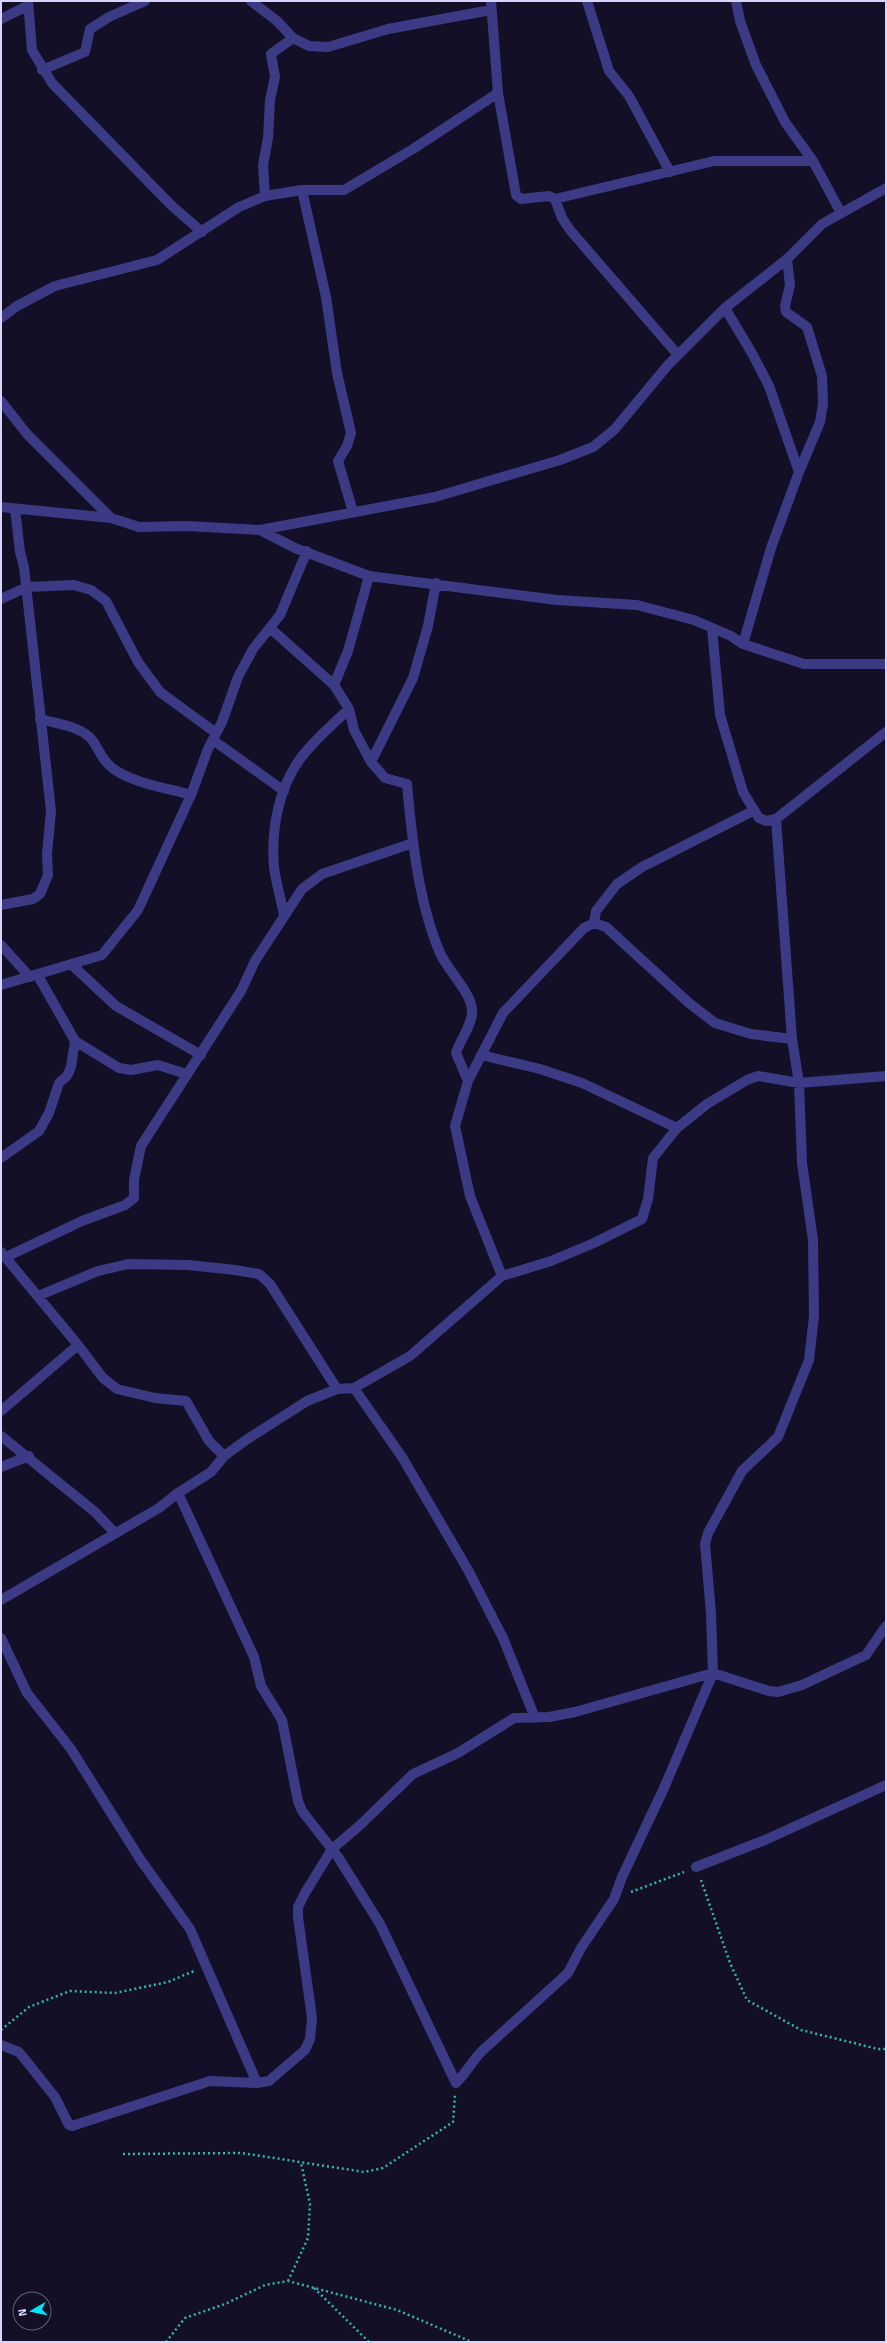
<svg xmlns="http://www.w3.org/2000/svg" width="887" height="2343" viewBox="0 0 887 2343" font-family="'Fira Sans',sans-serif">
	<rect width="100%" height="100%" fill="#130f26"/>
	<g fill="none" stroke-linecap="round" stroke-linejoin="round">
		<path stroke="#2fb8b0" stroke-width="2.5" stroke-dasharray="2 3" stroke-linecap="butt" d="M701,1880L730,1963L747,2000L801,2030L878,2049H886
			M631,1892L684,1872
			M1,2030L29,2007L70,1991L115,1993L168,1982L194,1971
			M123,2154L242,2153L364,2172L383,2168L453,2122L455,2095
			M288,2281L308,2238L310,2204L301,2163
			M314,2288L369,2342
			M166,2342L185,2318L225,2304L265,2285L288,2281L397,2310L472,2342"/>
		<path stroke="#3d3a85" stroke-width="10" d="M28,1L32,50L52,83L171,205L202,232
			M251,1L277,21L293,38L309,46L328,47L388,29L491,10
			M491,1L498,93L516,195L521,199L549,196L555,199L562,218L570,230L678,355
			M587,1L609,71L629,96L670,172
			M736,1L740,21L756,65L785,122L813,161L841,213
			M1,19L27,6
			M42,70L85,52L90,29L109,17L145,1
			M302,190L326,297L337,373L351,433L347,446L338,461L353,512
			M265,196L263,165L268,138L270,100L275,77L271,54L293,38
			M555,199L714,161H813
			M725,308L753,355L769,386L799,472
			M1,318L17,306L55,286L157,260L239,207L265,196L302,190H344L413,149L498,93
			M1,401L27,434L111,518
			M1,507L111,518L139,527L187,526L260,530L295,548L369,576L557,600L637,605L694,620L731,636L743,644L804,664H886
			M260,530L435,497L560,460L593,447L614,430L668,365L725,308L787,259L822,224L886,188
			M1,599L27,587L74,585L91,590L106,601L138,662L160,692L216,733
			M270,628L334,685L349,709L354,730L371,762L385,778L407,784C412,839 418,901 440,953C448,971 471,992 472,1010C473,1024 460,1040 456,1053L468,1081
			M743,644L771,548L799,472L820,422L823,404L822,376L807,327L786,312L785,306L790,285L787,259
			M334,685L348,651L369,576
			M40,719C57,724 82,726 93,741C100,752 104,763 115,770C137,784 167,788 191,795
			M213,740L284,791
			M371,762L413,678L428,626L436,583
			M776,819L886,732
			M1,905L33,899L40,894L48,875L47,854L51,811L24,567L20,552L15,509
			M284,915C281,899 276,883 274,867C271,831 278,789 300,759C314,740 332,725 349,709
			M594,923L596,911L617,884L642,867L753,811
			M1,945L30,977
			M71,964L116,1006L201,1055
			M37,974L75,1041L119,1068L131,1070L158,1065L186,1074
			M1,985L102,955L138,910L191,795L208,749L222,722L238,677L253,649L280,615L307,551
			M481,1055L540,1069L582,1083L677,1128
			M1,1158L39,1131L49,1113L59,1083L67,1076L71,1067L75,1041
			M1,1252L78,1345L103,1378L117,1389L155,1398L186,1401L209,1441L224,1456
			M6,1257L82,1221L125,1205L134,1198V1180L141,1146L241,991L255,961L302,889L322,874L413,843
			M502,1276L470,1196L455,1126L468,1081L503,1013L584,928L594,923L606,927L689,1003L715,1023L751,1034L792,1039
			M38,1296L98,1271L128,1264L188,1265L235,1270L259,1274L270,1284L337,1389
			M354,1388L402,1457L468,1570L503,1638L535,1718
			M1,1411L78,1345
			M1,1436L95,1512L115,1533
			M1,1467L29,1456
			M178,1493L254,1657L261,1686L282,1720L298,1801L302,1811L338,1857L380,1924L456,2083C467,2072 472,2061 482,2051L568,1973L581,1948L614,1899L622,1877L664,1788L713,1673L711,1613L705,1544L708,1533L742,1471L778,1437L809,1360L814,1316L813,1240L802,1163L799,1083L792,1039L776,819L766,821L759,818L743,792L720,715L712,628
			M1,1600L159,1508L178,1493L211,1472L224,1456L246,1440L307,1401L337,1389L354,1388L410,1356L502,1276L551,1261L594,1243L642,1219L648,1199L653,1158L677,1128L707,1104L747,1080L758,1076L799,1083L886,1076
			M1,1638L27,1693L71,1749L140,1859L190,1929L257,2083
			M696,1867L765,1840L886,1785
			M1,2045L19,2052L55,2097L69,2125L72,2126L210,2081L257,2083L269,2081L305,2050L310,2039L312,2018L298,1917V1907L305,1893L332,1849L358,1827L413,1774L458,1753L514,1718L549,1717L575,1712L713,1673L769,1691L778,1692L802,1685L866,1655L886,1626"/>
	</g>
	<rect width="887" height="2343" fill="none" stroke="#d9d4ff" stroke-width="4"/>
	<g transform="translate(32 2311) rotate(261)"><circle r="19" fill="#130f26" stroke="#625e7d"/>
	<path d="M0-3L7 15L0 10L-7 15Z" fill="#00e5ff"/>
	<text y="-6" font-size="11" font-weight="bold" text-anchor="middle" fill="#d9d4ff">N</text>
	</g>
</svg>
